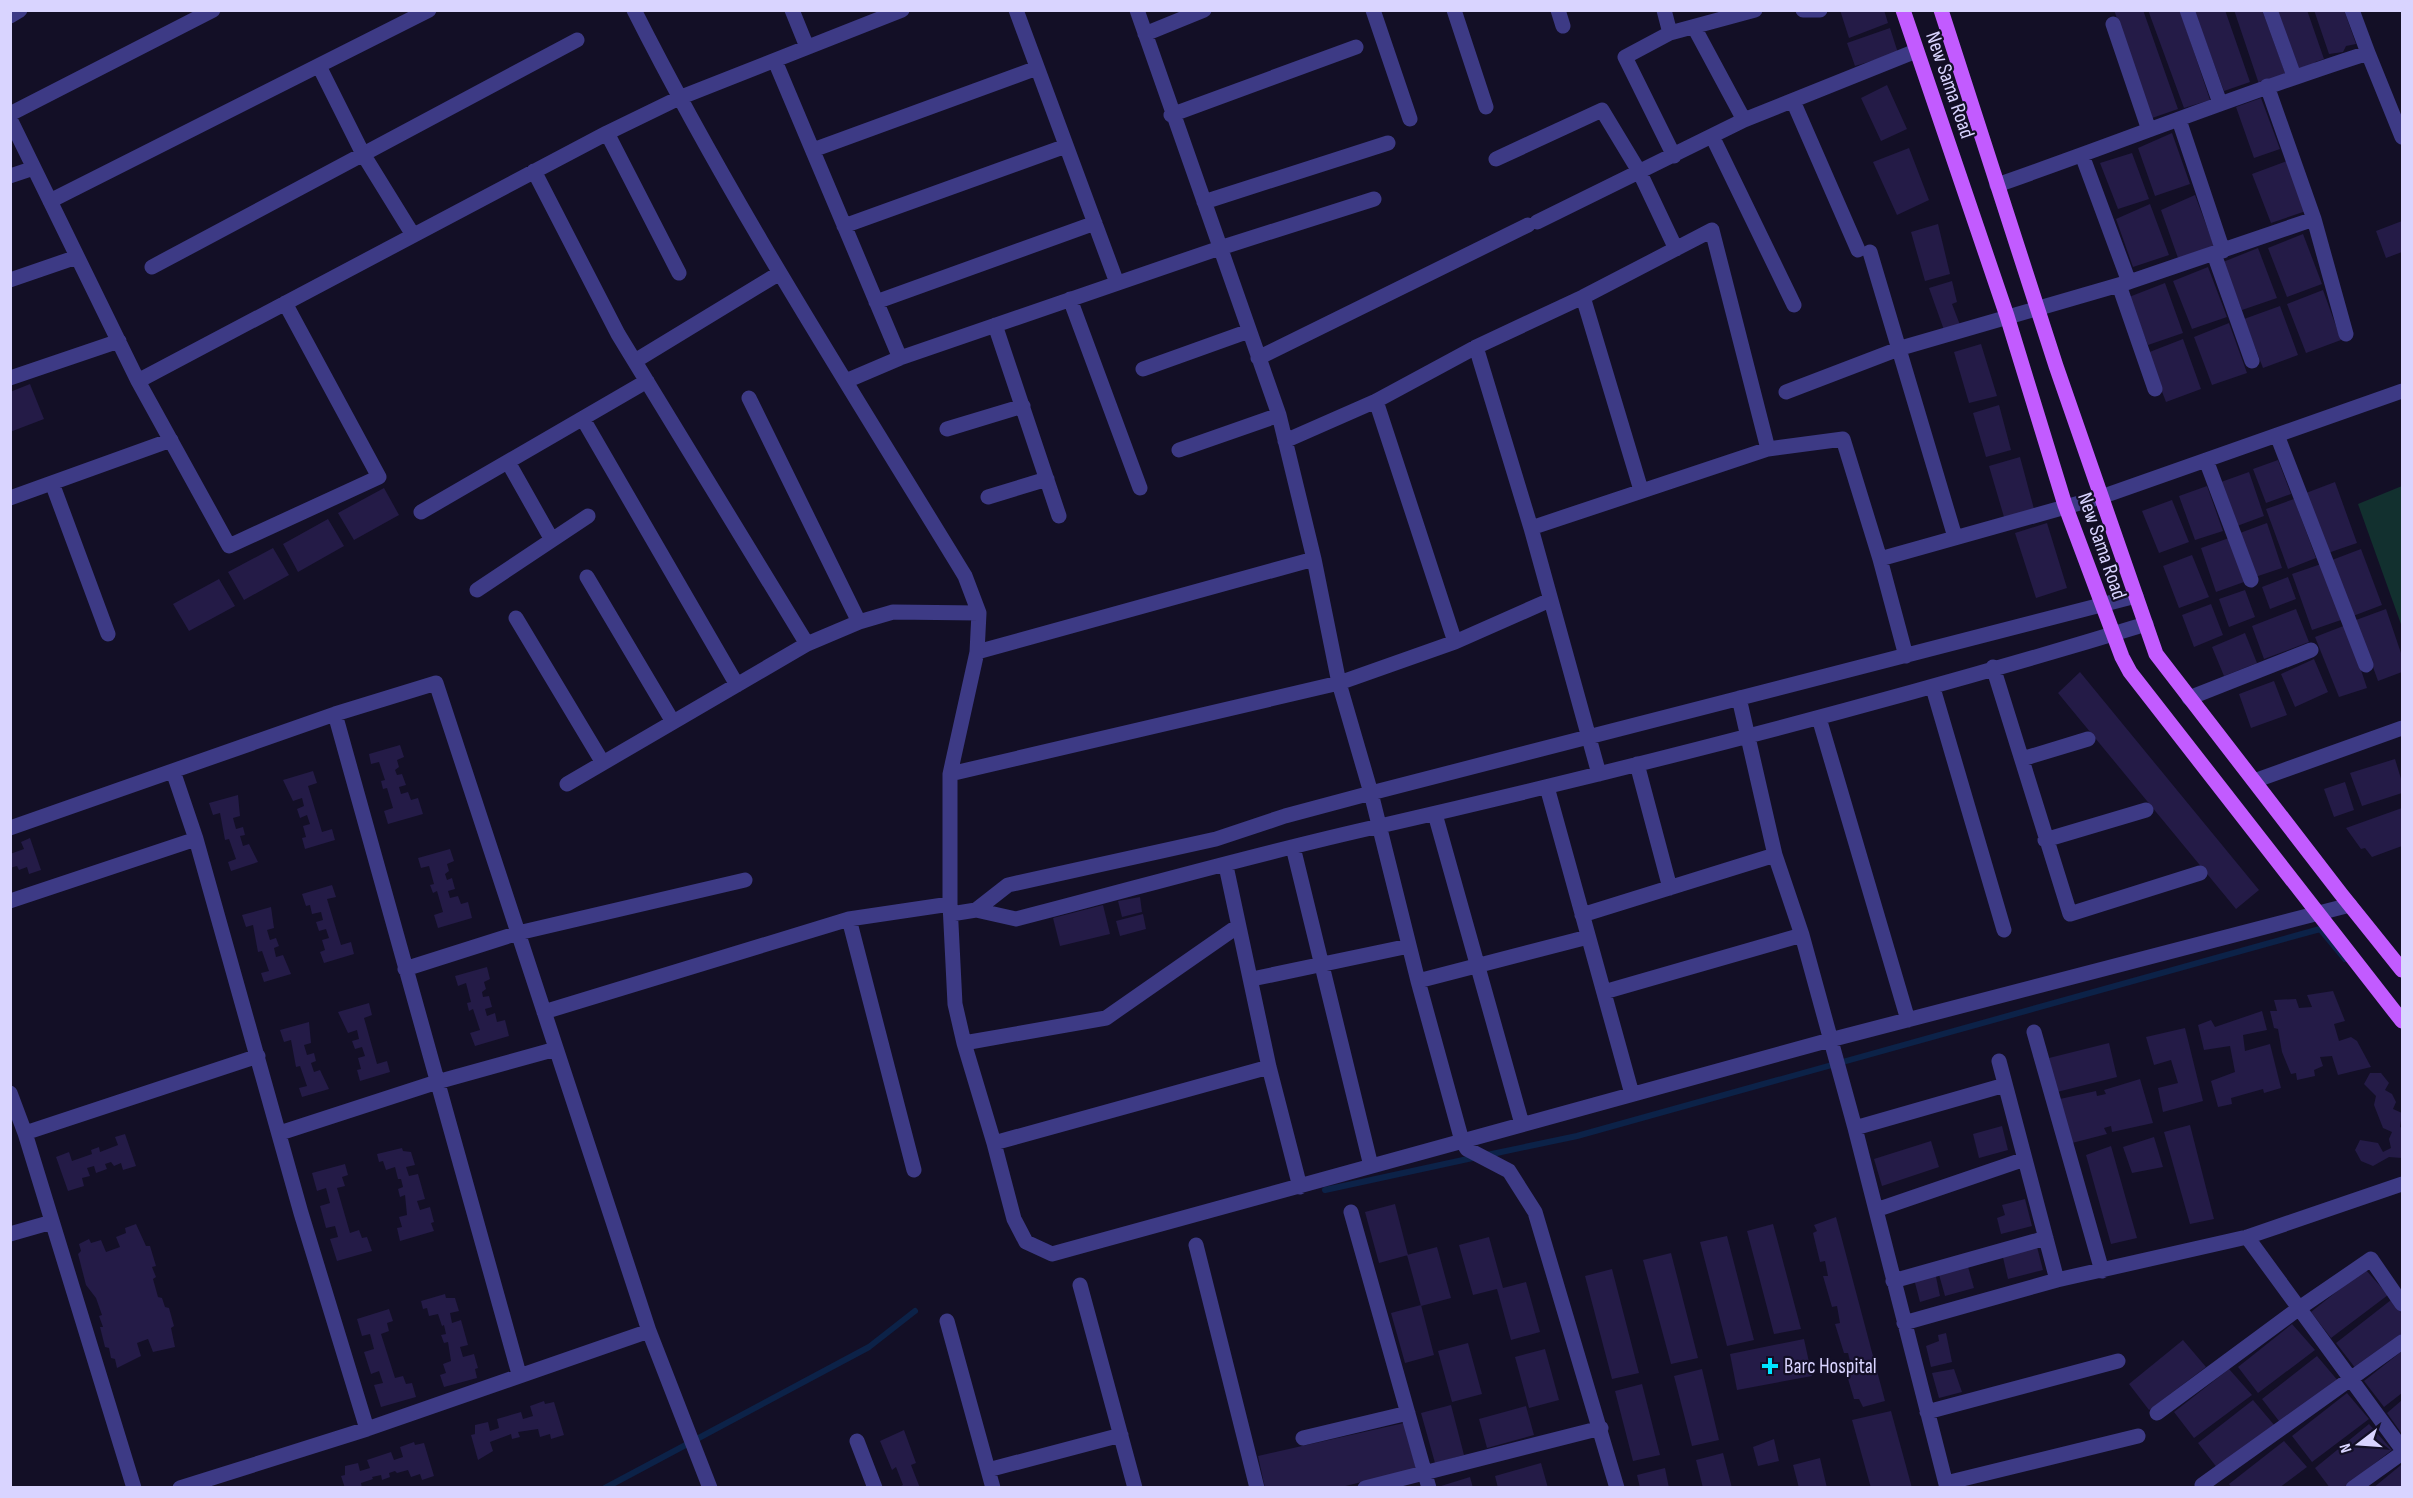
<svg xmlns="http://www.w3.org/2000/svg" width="2413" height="1498" viewBox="0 0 2413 1498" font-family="'Sofia Sans Condensed',sans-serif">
	<rect width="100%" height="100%" fill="#130f26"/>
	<path fill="#12302f" d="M2402,486V627L2358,504Z"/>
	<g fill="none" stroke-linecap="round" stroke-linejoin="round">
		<path stroke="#0c2248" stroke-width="6" d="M1487,1155L1577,1136L2320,929L2345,959
			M1325,1190L1477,1157
			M605,1488L869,1347L915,1311"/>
	</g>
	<path fill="#241b47" d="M1840,10H1884L1888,23L1849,38Z
		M2114,10H2143L2178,109L2152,118Z
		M2148,10H2180L2210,100L2184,108Z
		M2194,10H2225L2250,82L2224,91Z
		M2234,10H2262L2286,75L2259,84Z
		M2277,10H2307L2324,59L2315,62L2312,67L2298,69Z
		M2314,10H2344L2356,44L2346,46L2343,52L2329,54Z
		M1890,28L1898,53L1855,66L1847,43Z
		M1887,85L1907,129L1881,141L1861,98Z
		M2261,98L2280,149L2254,158L2236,107Z
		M2172,133L2190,184L2155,196L2138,148Z
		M1909,148L1929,200L1897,215L1873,162Z
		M2132,153L2149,199L2118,209L2100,163Z
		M2287,161L2306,211L2271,223L2252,174Z
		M2195,195L2214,246L2178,258L2161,210Z
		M2150,204L2169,255L2133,267L2116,219Z
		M2402,221V252L2386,258L2376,231Z
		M1938,224L1950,274L1925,281L1911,232Z
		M2303,234L2322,284L2287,297L2268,248Z
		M2258,248L2277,298L2242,310L2223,262Z
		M2208,267L2227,317L2192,329L2173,281Z
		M1952,281L1957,302L1952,304L1960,325L1944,330L1929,288Z
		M2165,283L2183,333L2148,345L2129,297Z
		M2323,290L2341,340L2306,353L2287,304Z
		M2280,306L2298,355L2263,368L2244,319Z
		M2229,323L2247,373L2212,385L2194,337Z
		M2183,339L2201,389L2166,402L2147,353Z
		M1981,344L1997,396L1969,403L1954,352Z
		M30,384L44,419L10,432V392Z
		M1999,405L2011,450L1986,457L1973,413Z
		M2020,457L2034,509L2004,517L1989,466Z
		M2278,460L2291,494L2266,503L2253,469Z
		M2249,472L2264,516L2237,526L2221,482Z
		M2335,482L2357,543L2328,553L2306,493Z
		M2207,486L2223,531L2195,540L2179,496Z
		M384,488L399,515L354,540L338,513Z
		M2294,499L2316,558L2288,569L2266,509Z
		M2172,500L2189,542L2159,553L2142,511Z
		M328,519L344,546L298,572L283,544Z
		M2047,523L2067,588L2036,598L2015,533Z
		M2267,523L2282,568L2255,577L2240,533Z
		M2229,538L2244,582L2216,592L2201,548Z
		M273,548L289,575L244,600L228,572Z
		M2361,549L2382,605L2353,616L2332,560Z
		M2192,555L2209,597L2179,608L2163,566Z
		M2321,564L2341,620L2312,630L2292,574Z
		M2288,577L2296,599L2270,609L2262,587Z
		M219,579L235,606L189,631L173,604Z
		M2245,590L2255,617L2229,627L2219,599Z
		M2211,604L2223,635L2194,647L2182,615Z
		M2296,609L2309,642L2264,659L2252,626Z
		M2386,609L2402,656V672L2378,681L2356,620Z
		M2346,625L2367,688L2339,697L2315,637Z
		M2245,633L2257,663L2224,676L2212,647Z
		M2314,659L2328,692L2295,707L2281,674Z
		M2080,672L2259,890L2236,909L2058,693Z
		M2274,681L2287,715L2251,728L2239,694Z
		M400,745L404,757L397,760L399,767L395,770L397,775L402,774L406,785L399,787L401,794L408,792L411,800L418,798L423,814L388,824L384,811L393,808L387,788L383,789L381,781L385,780L379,762L371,764L369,754Z
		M2395,759L2402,782V793L2362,806L2350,773Z
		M313,771L317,783L308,786L322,832L332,829L335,840L305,849L302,838L306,837L303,826L310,824L307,815L300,818L297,809L304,806L302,798L293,801L283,780Z
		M2345,782L2354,810L2334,817L2324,789Z
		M238,795L240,816L233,818L236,829L243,827L245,835L240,836L243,846L249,844L258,862L231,871L228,862L236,859L229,839L225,840L220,813L213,815L209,803Z
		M2402,808V846L2372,857L2365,848L2361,849L2346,828Z
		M30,838L41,870L29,874L27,867L19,870L17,866L10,868V854L24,849L21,842Z
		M450,849L454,861L447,864L449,871L445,874L447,880L452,878L455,889L448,891L450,898L458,896L461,904L468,902L472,918L438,928L434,915L443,912L437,891L433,893L430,885L434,884L429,866L421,868L418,858Z
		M332,885L336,897L327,899L341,945L351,942L354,954L324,963L320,952L325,950L322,940L329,938L326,929L319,931L316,922L323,920L321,912L312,914L310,905L306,906L302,894Z
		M1140,897L1142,912L1122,917L1118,901Z
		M1103,905L1110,934L1060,946L1053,918Z
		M271,907L274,928L267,930L270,940L276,938L279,946L274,948L276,957L283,955L291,974L264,982L261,973L269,971L262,951L258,952L253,925L246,927L242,915Z
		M1143,914L1146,929L1120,936L1116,921Z
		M487,967L490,979L484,982L486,989L482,992L483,997L489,996L492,1007L485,1009L487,1016L495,1013L497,1022L505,1020L509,1036L475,1046L470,1033L480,1030L473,1009L469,1011L467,1003L471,1002L466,983L458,986L455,976Z
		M2333,991L2345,1021L2334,1024L2339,1041L2351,1037L2357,1041L2371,1067L2338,1075L2332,1056L2320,1057L2323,1066L2314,1070L2315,1076L2297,1080L2296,1073L2291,1074L2282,1052L2278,1029L2274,1028L2270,1011H2277L2274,1000L2296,999L2299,1008L2312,1007L2307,995Z
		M369,1003L372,1015L364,1018L377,1064L387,1061L390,1072L360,1081L357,1070L361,1069L358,1058L365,1056L362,1047L355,1049L352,1041L359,1039L357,1030L348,1033L338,1012Z
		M2262,1011L2267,1030L2243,1035L2245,1051L2270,1044L2281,1088L2264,1093L2263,1089L2231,1098L2232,1104L2218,1107L2211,1081L2235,1072L2230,1046L2204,1050L2198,1025L2211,1020L2215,1027Z
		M309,1022L311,1043L304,1045L307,1055L314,1053L316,1061L311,1063L314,1072L320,1070L329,1089L302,1097L299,1088L307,1086L300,1066L296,1067L291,1040L284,1042L280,1030Z
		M2185,1028L2203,1101L2163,1112L2158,1088L2178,1083L2171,1060L2154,1065L2146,1037Z
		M2109,1043L2117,1077L2057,1092L2049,1058Z
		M2370,1073H2381L2389,1083L2385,1090L2392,1094L2396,1102L2393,1109L2402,1113L2400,1127L2402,1128V1158L2389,1157L2373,1166L2361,1161L2355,1150L2360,1140L2378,1143L2383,1152L2391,1148L2389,1139L2392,1132L2383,1128L2374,1105L2376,1096L2364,1084Z
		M2140,1079L2153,1123L2112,1132L2111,1126L2104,1128L2107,1134L2072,1143L2060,1099L2096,1091L2097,1096L2106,1094L2104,1090Z
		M2190,1125L2214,1219L2190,1224L2164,1132Z
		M2002,1126L2008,1150L1979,1158L1973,1134Z
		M125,1134L136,1166L123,1170L121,1163L114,1166L111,1162L105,1164L107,1169L96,1173L94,1166L87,1168L90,1176L82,1178L84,1186L68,1191L56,1157L69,1152L72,1161L92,1154L91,1150L99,1147L100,1152L118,1145L115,1137Z
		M2154,1137L2163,1167L2132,1173L2123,1147Z
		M1931,1141L1939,1167L1882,1186L1874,1159Z
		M2111,1146L2137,1238L2111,1244L2086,1155Z
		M402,1148L403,1151L411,1152L415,1165L406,1167L409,1176L418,1174L425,1199L417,1201L420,1210L430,1207L434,1222L431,1223L434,1231L400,1241L397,1228L402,1227L399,1217L407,1215L405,1195L400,1197L398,1189L403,1187L401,1179H398L395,1167L386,1170L383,1161L379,1162L377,1154Z
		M345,1164L348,1175L342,1177L345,1186L337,1188L350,1233L359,1230L362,1238L367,1237L372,1251L337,1261L330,1239L338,1237L335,1226L326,1228L320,1206L330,1203L326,1188L317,1191L312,1173Z
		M2025,1199L2032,1226L2001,1234L1997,1218L2005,1215L2002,1205Z
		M1395,1204L1408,1255L1379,1263L1365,1212Z
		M1836,1217L1885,1401L1863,1407L1859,1399H1854L1846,1372L1852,1369L1848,1353H1844L1835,1324L1840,1323L1837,1306L1832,1307L1823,1276H1828L1825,1261L1820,1262L1813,1233L1817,1231L1814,1225Z
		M136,1224L146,1246H150L156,1266L152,1267L156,1277L153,1279L158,1297L162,1298L165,1307L169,1308L174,1326L171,1328L175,1347L153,1352L148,1339L137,1343L141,1356L117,1368L115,1359L111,1358L109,1348L105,1347L100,1327H103L99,1316L102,1315L96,1298L86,1285L78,1254L81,1251L79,1244L89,1239L91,1243L101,1240L106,1252L120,1247L116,1237L126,1233L125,1228Z
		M1773,1224L1801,1329L1774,1334L1747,1231Z
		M1727,1236L1754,1340L1727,1346L1700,1242Z
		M1489,1237L1503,1288L1526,1282L1540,1332L1511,1340L1497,1289L1473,1295L1459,1245Z
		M2036,1243L2043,1270L2008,1279L2002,1253Z
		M1437,1247L1451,1298L1421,1306L1407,1255Z
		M1671,1253L1698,1358L1671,1364L1643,1260Z
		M1967,1263L1974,1288L1945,1296L1938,1271Z
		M1612,1269L1639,1373L1612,1379L1585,1276Z
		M2365,1269L2388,1295L2331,1338L2311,1312Z
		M1935,1272L1940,1296L1920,1302L1914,1279Z
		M445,1294L446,1298H455L459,1311L450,1313L452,1323L461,1320L468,1345L460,1347L463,1357L474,1354L478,1368L475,1369L477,1378L444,1387L440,1375L446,1373L443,1364L451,1361L448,1342L444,1343L441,1335L446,1334L444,1325L442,1326L438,1314L429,1316L427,1308L423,1309L421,1301Z
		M2391,1300L2402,1314V1334L2356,1369L2336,1343Z
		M1421,1305L1434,1355L1405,1363L1391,1313Z
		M389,1309L393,1321L387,1323L389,1331L381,1334L395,1378L403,1376L406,1384L412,1383L416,1397L381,1407L374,1385L383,1383L379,1371L371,1374L364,1352L374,1349L370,1334L362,1336L357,1319Z
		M2292,1324L2315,1350L2258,1393L2238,1367Z
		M1946,1333L1952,1362L1931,1367L1926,1346L1939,1341L1938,1335Z
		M1804,1339L1812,1376L1737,1390L1730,1354Z
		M2183,1340L2206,1367L2149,1410L2129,1384Z
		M1468,1343L1482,1394L1452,1402L1438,1351Z
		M1545,1349L1559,1400L1529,1408L1515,1357Z
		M2402,1351V1393L2384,1407L2364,1381Z
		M2317,1356L2339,1382L2282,1425L2262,1399Z
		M1702,1369L1719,1440L1692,1446L1674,1376Z
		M1954,1369L1962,1392L1939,1398L1932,1373Z
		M2229,1369L2252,1395L2194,1438L2174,1412Z
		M1642,1384L1660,1455L1633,1461L1615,1391Z
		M2347,1393L2369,1419L2312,1462L2292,1436Z
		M2253,1400L2275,1426L2218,1469L2198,1443Z
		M2402,1400V1434L2387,1413Z
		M544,1401L545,1404L554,1402L564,1435L551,1439L550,1434L540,1437L538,1429L518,1432L520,1437L512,1439L511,1434L490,1442L493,1451L478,1460L471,1435L475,1434V1425L488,1422L490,1431L499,1428L497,1419L521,1412L523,1419L533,1416L530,1406Z
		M1451,1405L1464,1455L1435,1463L1421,1413Z
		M1526,1406L1534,1435L1487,1448L1479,1419Z
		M1891,1411L1912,1488H1871L1852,1420Z
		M1404,1423L1416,1469L1337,1488H1265L1258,1456Z
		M2369,1424L2392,1450L2343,1488H2330L2315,1468Z
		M904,1430L916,1463L911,1465L920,1488H897L903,1485L896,1467L892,1470L880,1441Z
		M1774,1439L1779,1461L1758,1466L1753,1447Z
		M2284,1441L2307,1467L2279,1488H2232L2229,1484Z
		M414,1442L415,1445L424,1443L434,1476L422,1480L420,1474L411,1477L408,1470L397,1473L395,1471L389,1473L390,1477L382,1480L381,1475L372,1477L373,1479L361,1483L362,1488H345L341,1476L345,1475V1466L358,1463L360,1471L370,1468L367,1460L391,1452L394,1460L403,1457L400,1447Z
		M1723,1453L1732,1488H1703L1696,1460Z
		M1820,1458L1827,1488H1799L1793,1465Z
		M1541,1463L1548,1488H1498L1495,1476Z
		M2401,1465L2402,1488H2373Z
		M1665,1468L1669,1488H1640L1637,1475Z
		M1470,1477L1473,1488H1442L1441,1486Z"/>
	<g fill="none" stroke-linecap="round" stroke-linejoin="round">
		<path stroke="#3d3a85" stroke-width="15" d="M634,10C733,206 851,389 965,576L979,613L977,652L950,774V904L955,1004L964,1043L994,1143L1014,1219L1026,1242L1052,1254L1830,1040L2350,905
			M792,10L807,47
			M1016,10L1117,283
			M1137,10L1279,415L1314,559L1339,683L1371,793L1418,981L1462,1141L1467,1149L1509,1171L1535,1212L1617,1488
			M1373,10L1410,119
			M1454,10L1486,107
			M1558,10L1563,26
			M1664,10L1670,33
			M1803,10H1820
			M2187,10L2220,103
			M2270,10L2294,76
			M2352,10L2368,53
			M10,16L20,10
			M2113,24L2149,130
			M1694,27L1744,120
			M1145,34L1204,10
			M775,61L900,358
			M319,66L363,154L413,235
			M2267,86L2314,219L2346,334
			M1793,101L1858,250
			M10,114L213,10
			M1171,115L1356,47
			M10,119L138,381L229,546L379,477L285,303
			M2179,120L2223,251
			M607,133L679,273
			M1713,138L1794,305
			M813,150L1037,68
			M2082,155L2129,282
			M1674,156L1625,57L1670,33L1755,10
			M1496,159L1602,110L1640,173L1676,249
			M534,171L618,334L807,644
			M10,176L34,168
			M1997,185C2121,142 2242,93 2368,53L2402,137
			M50,201L429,10
			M1204,202L1388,143
			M1537,222L1744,120L1916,51
			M844,226L1066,146
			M1870,252L1955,537
			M2214,254L2252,361
			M152,267L577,40
			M10,280L77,257
			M2119,285L2155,389
			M1583,297L1641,490
			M1070,299L1140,488
			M876,302L1095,223
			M995,325L1059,516
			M1476,347L1531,528L1599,774
			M1258,358L1528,225
			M635,361L778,274
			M1143,369L1249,331
			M10,378L119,341
			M138,381L607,133L679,98L902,10
			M846,381L900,358L1220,248L1374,199
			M1786,392L1901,348L2129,282L2314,219
			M749,398L859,622
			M583,419L737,685
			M947,429L1023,406
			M2277,435L2366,665
			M1285,441L1376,401L1476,347L1583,297L1712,230L1768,449
			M1179,450L1279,415
			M2206,460L2251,580
			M508,462L552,540
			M52,483L108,634
			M988,497L1047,479
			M10,498L171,440
			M421,512L647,381
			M1531,528L1768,449L1843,439L1880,559L1906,656
			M1880,559L2101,497L2402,391
			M587,577L673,722
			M477,590L588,516
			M516,618L603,763
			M1455,642L1550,600
			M977,652L1314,559
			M1993,667L2070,914L2200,873
			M1933,688L2004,930
			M1739,698L1775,855L1802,935L1855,1128L1947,1488
			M2189,698L2311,650
			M335,714L519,1374
			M1819,718L1908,1020
			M2022,759L2088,739
			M1637,764L1670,888
			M173,771L196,839L301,1213L367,1429
			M950,774L1339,683L1455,642L1376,401
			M2254,781L2402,728
			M567,784L807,644L859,622L893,612L979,613
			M1547,787L1632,1094
			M1435,814L1522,1124
			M10,828L335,714L436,683L649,1331L710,1488
			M2045,840L2146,810
			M1293,847L1371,1166
			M1226,866L1269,1067L1300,1187
			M10,901L196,839
			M976,910L1008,885L1216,839L1285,816L1371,793L2136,596
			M951,914L976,910L1016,919C1137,888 1258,853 1380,826C1637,767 1894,701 2146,624
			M1582,915L1775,855
			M849,919L914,1170
			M405,969L518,933L745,880
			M1252,979L1409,946
			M1418,981L1588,937
			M1604,992L1802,935
			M544,1012L849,919L950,904
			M2034,1032L2102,1271
			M964,1043L1106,1018L1238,926
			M1999,1061L2057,1280
			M10,1093L25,1133L134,1488
			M1855,1128L2005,1085
			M25,1133L258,1056
			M280,1133L437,1082L556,1049
			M994,1143L1269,1067
			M1876,1210L2025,1159
			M1351,1212L1429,1488
			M10,1234L52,1222
			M2247,1237L2402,1449
			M1196,1245L1257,1488
			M1893,1281L2046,1238
			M1080,1285L1135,1488
			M947,1321L993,1488
			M1904,1323L2057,1280L2247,1237L2402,1184
			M1927,1412L2118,1361
			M2157,1413L2298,1309L2371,1259L2402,1304
			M1303,1438L1408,1413
			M857,1441L875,1488
			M988,1470L1121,1435
			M1946,1483L2138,1436
			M2202,1485L2402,1342
			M180,1488L367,1429L649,1331
			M1365,1488L1601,1428
			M2353,1488L2402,1453"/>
		<path stroke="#c25bff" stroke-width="15" d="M1903,10L2007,316L2065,505L2122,657L2130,672L2402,1021
			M1941,10L2056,366L2156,654L2341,894L2402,970"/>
	</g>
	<path fill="#00e5ff" stroke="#130f26" stroke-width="2" d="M1767 1357h6v6h6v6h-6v6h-6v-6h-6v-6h6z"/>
	<g text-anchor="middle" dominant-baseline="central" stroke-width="4.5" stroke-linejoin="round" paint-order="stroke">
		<g font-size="21" fill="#d9d4ff" stroke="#130f26">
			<text transform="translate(1950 85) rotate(71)">New Sama Road</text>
			<text transform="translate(2102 546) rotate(71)">New Sama Road</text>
		</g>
		<g font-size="21" fill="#d9d4ff" stroke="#130f26" text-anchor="start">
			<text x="1784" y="1366">Barc Hospital</text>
		</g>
	</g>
	<rect width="2413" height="1498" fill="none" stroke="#d9d4ff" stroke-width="24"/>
	<g transform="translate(2359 1444) rotate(253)" stroke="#130f26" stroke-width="4.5" paint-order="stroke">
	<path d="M0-4.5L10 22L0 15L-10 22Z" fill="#d9d4ff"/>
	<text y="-9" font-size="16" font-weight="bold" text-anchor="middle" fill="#d9d4ff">N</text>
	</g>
</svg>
